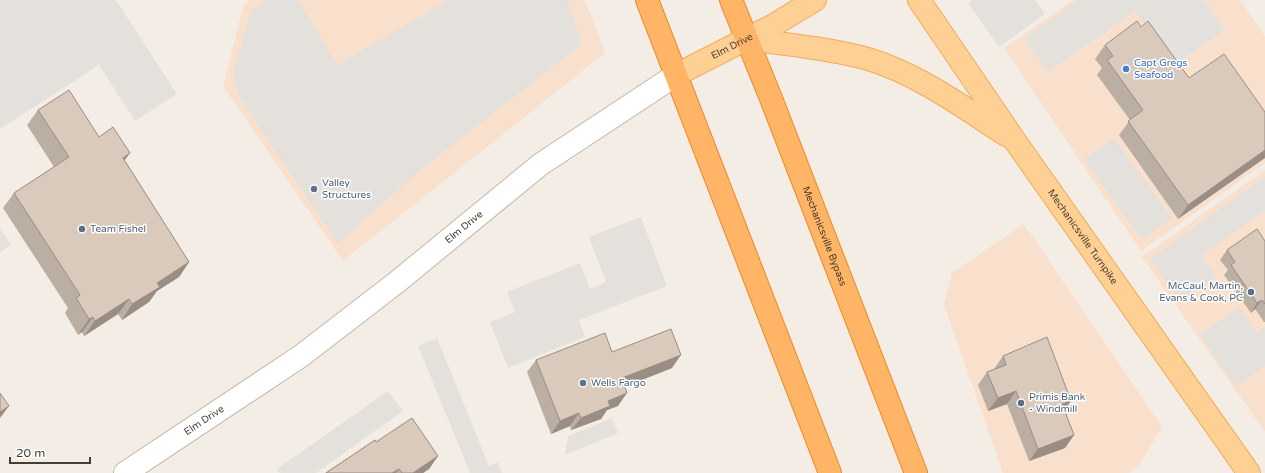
<svg xmlns="http://www.w3.org/2000/svg" width="1265" height="473" viewBox="0 0 1265 473" font-family="'Varela Round',sans-serif">
	<rect width="100%" height="100%" fill="#f4ede5"/>
	<path fill="#f9e0cd" d="M250,0H585L605,53L343,261L223,86L243,7Z
		M1073,0H1240L1265,36V163L1141,251L1004,48Z
		M1265,170V432L1142,257Z
		M1024,224L1162,427L1140,464L1129,473H1003L944,305L952,273Z"/>
	<path fill="#e4e1dd" d="M0,0H116L177,94L135,121L99,65L0,129Z
		M265,0H299L337,65L448,0H567L582,44L418,172L338,244L238,95L233,73L251,10Z
		M972,0H1035L1045,14L999,47L968,3Z
		M1079,0H1204L1225,30L1173,66L1135,11L1048,72L1024,38Z
		M1114,138L1172,218L1142,240L1084,159Z
		M1265,177V211L1201,256L1216,277L1181,302L1150,259Z
		M641,217L667,286L579,320L585,337L508,368L490,322L515,312L507,292L580,263L590,289L606,282L589,237Z
		M0,229L11,245L0,252Z
		M1239,307L1257,332L1265,327V366L1236,387L1200,335Z
		M437,338L489,466L498,462L502,473H470L418,346Z
		M388,391L403,411L316,473H280L277,469Z
		M612,418L618,433L565,455L568,436Z"/>
	<g fill="none" stroke-linecap="round" stroke-linejoin="round">
		<g stroke="#c3b6a9" stroke-width="24">
			<g id="minor">
				<path id="s1" d="M125,473L301,356L397,282L541,164L676,75"/>
			</g>
		</g>
		<g stroke="#f0ac57" stroke-width="24">
			<g id="major">
				<path id="s2" d="M919,0L1015,141L1249,473"/>
				<path d="M748,39C787,45 829,48 868,59C918,74 963,107 1006,135"/>
				<path id="s3" d="M676,75L772,26L815,0"/>
			</g>
		</g>
		<g stroke="#ed8726" stroke-width="24">
			<g id="highway">
				<path d="M647,0L830,473"/>
				<path id="s4" d="M731,0L772,101L916,473"/>
			</g>
		</g>
		<use href="#minor" stroke="#fff" stroke-width="22"/>
		<use href="#major" stroke="#ffd093" stroke-width="22"/>
		<use href="#highway" stroke="#ffb565" stroke-width="22"/>
	</g>
	<path fill="#bbaea2" d="M1141,27L1189,78L1265,112L1178,219L1119,135L1130,120L1097,75L1102,68L1095,59L1105,45Z
		M38,110L99,137L125,161L189,262L179,277L157,291L149,302L122,320L118,314L84,336L82,332L78,335L65,313L68,308L3,208L14,193L54,167L27,125Z
		M1265,241V322H1264L1255,309L1251,313L1224,275L1228,270L1220,260L1227,250Z
		M612,352L672,368L625,387L618,406L607,410L601,419L571,430L570,426L551,434L527,372L536,360Z
		M1003,356L1064,410L1074,435L1065,448L1029,461L1007,404L988,411L978,385L987,372L994,370V369Z
		M375,440L376,442L438,456L429,469L423,473H325Z"/>
	<path fill="#998d84" d="M1265,150V158L1178,219L1188,205Z
		M130,153L119,168L123,158Z
		M189,262L179,277L157,291L149,302L122,320L132,304L157,283Z
		M129,299L118,314L84,336L95,321Z
		M1262,300L1255,309L1251,313L1257,303Z
		M93,317L82,332L78,335L89,319Z
		M681,355L672,368L613,391L622,378Z
		M1016,391L1007,404L988,411L998,398Z
		M627,393L618,406L607,410L601,419L571,430L581,418L608,401Z
		M1071,401L1062,414V404Z
		M9,406L0,418V412Z
		M579,413L570,426L551,434L560,421Z
		M1074,435L1065,448L1029,461L1038,449Z
		M438,456L429,469L423,473H413Z
		M399,469L396,473H392Z"/>
	<path fill="#dacabc" stroke="#998d84" d="M1137,21L1141,27L1148,21L1189,78L1224,54L1265,112V150L1188,205L1128,121L1143,110L1107,60L1113,56L1105,45Z
		M69,90L99,137L113,127L130,153L123,158L189,262L157,283L160,287L132,304L129,299L95,321L93,317L89,319L76,298L80,295L14,193L69,157L38,110Z
		M1257,229L1265,241V304L1262,300L1257,303L1231,265L1235,262L1227,250Z
		M671,329L681,355L622,378L627,393L608,401L610,406L581,418L579,413L560,421L536,360L605,333L612,352Z
		M1047,337L1071,401L1062,404L1074,435L1038,449L1016,391L998,398L987,372L1006,365L1003,356Z
		M0,393L9,406L0,412Z
		M412,418L438,456L413,473H402L399,469L392,473H326L375,440L376,442Z"/>
	<circle fill="#3f7fe0" stroke="#fff" stroke-width="1.5" cx="1126" cy="69" r="4"/>
	<g fill="#5c6f8a" stroke="#fff" stroke-width="1.5">
		<circle cx="314" cy="189" r="4"/>
		<circle cx="82" cy="229" r="4"/>
		<circle cx="1251" cy="292" r="4"/>
		<circle cx="583" cy="383" r="4"/>
		<circle cx="1021" cy="403" r="4"/>
	</g>
	<g text-anchor="middle" dominant-baseline="central" stroke-width="3" stroke-linejoin="round" paint-order="stroke">
		<g font-size="10" fill="#473d34" stroke="#fff">
			<text stroke="none"><textPath href="#s3" startOffset="63">Elm Drive</textPath></text>
			<text stroke="none"><textPath href="#s1" startOffset="419">Elm Drive</textPath></text>
			<text stroke="none"><textPath href="#s4" startOffset="254">Mechanicsville Bypass</textPath></text>
			<text stroke="none"><textPath href="#s2" startOffset="288">Mechanicsville Turnpike</textPath></text>
			<text stroke="none"><textPath href="#s1" startOffset="95">Elm Drive</textPath></text>
		</g>
		<g font-size="10" fill="#366cbe" stroke="#fff" text-anchor="start">
			<text x="1134" y="63">Capt Gregs<tspan x="1134" dy="12">Seafood</tspan></text>
		</g>
		<g font-size="10" fill="#4e5e75" stroke="#fff" text-anchor="start">
			<text x="322" y="183">Valley<tspan x="322" dy="12">Structures</tspan></text>
			<text x="90" y="229">Team Fishel</text>
			<text x="1243" y="286" text-anchor="end">McCaul, Martin,<tspan x="1243" dy="12">Evans &amp; Cook, PC</tspan></text>
			<text x="591" y="383">Wells Fargo</text>
			<text x="1029" y="397">Primis Bank<tspan x="1029" dy="12">- Windmill</tspan></text>
		</g>
	</g>
	<path d="M10 457v6h80v-6" fill="none" stroke="#473d34" stroke-width="2"/>
	<text x="16" y="457" font-size="12" fill="#473d34" stroke="#ffffff" stroke-width="3" paint-order="stroke">20 m</text>
</svg>
